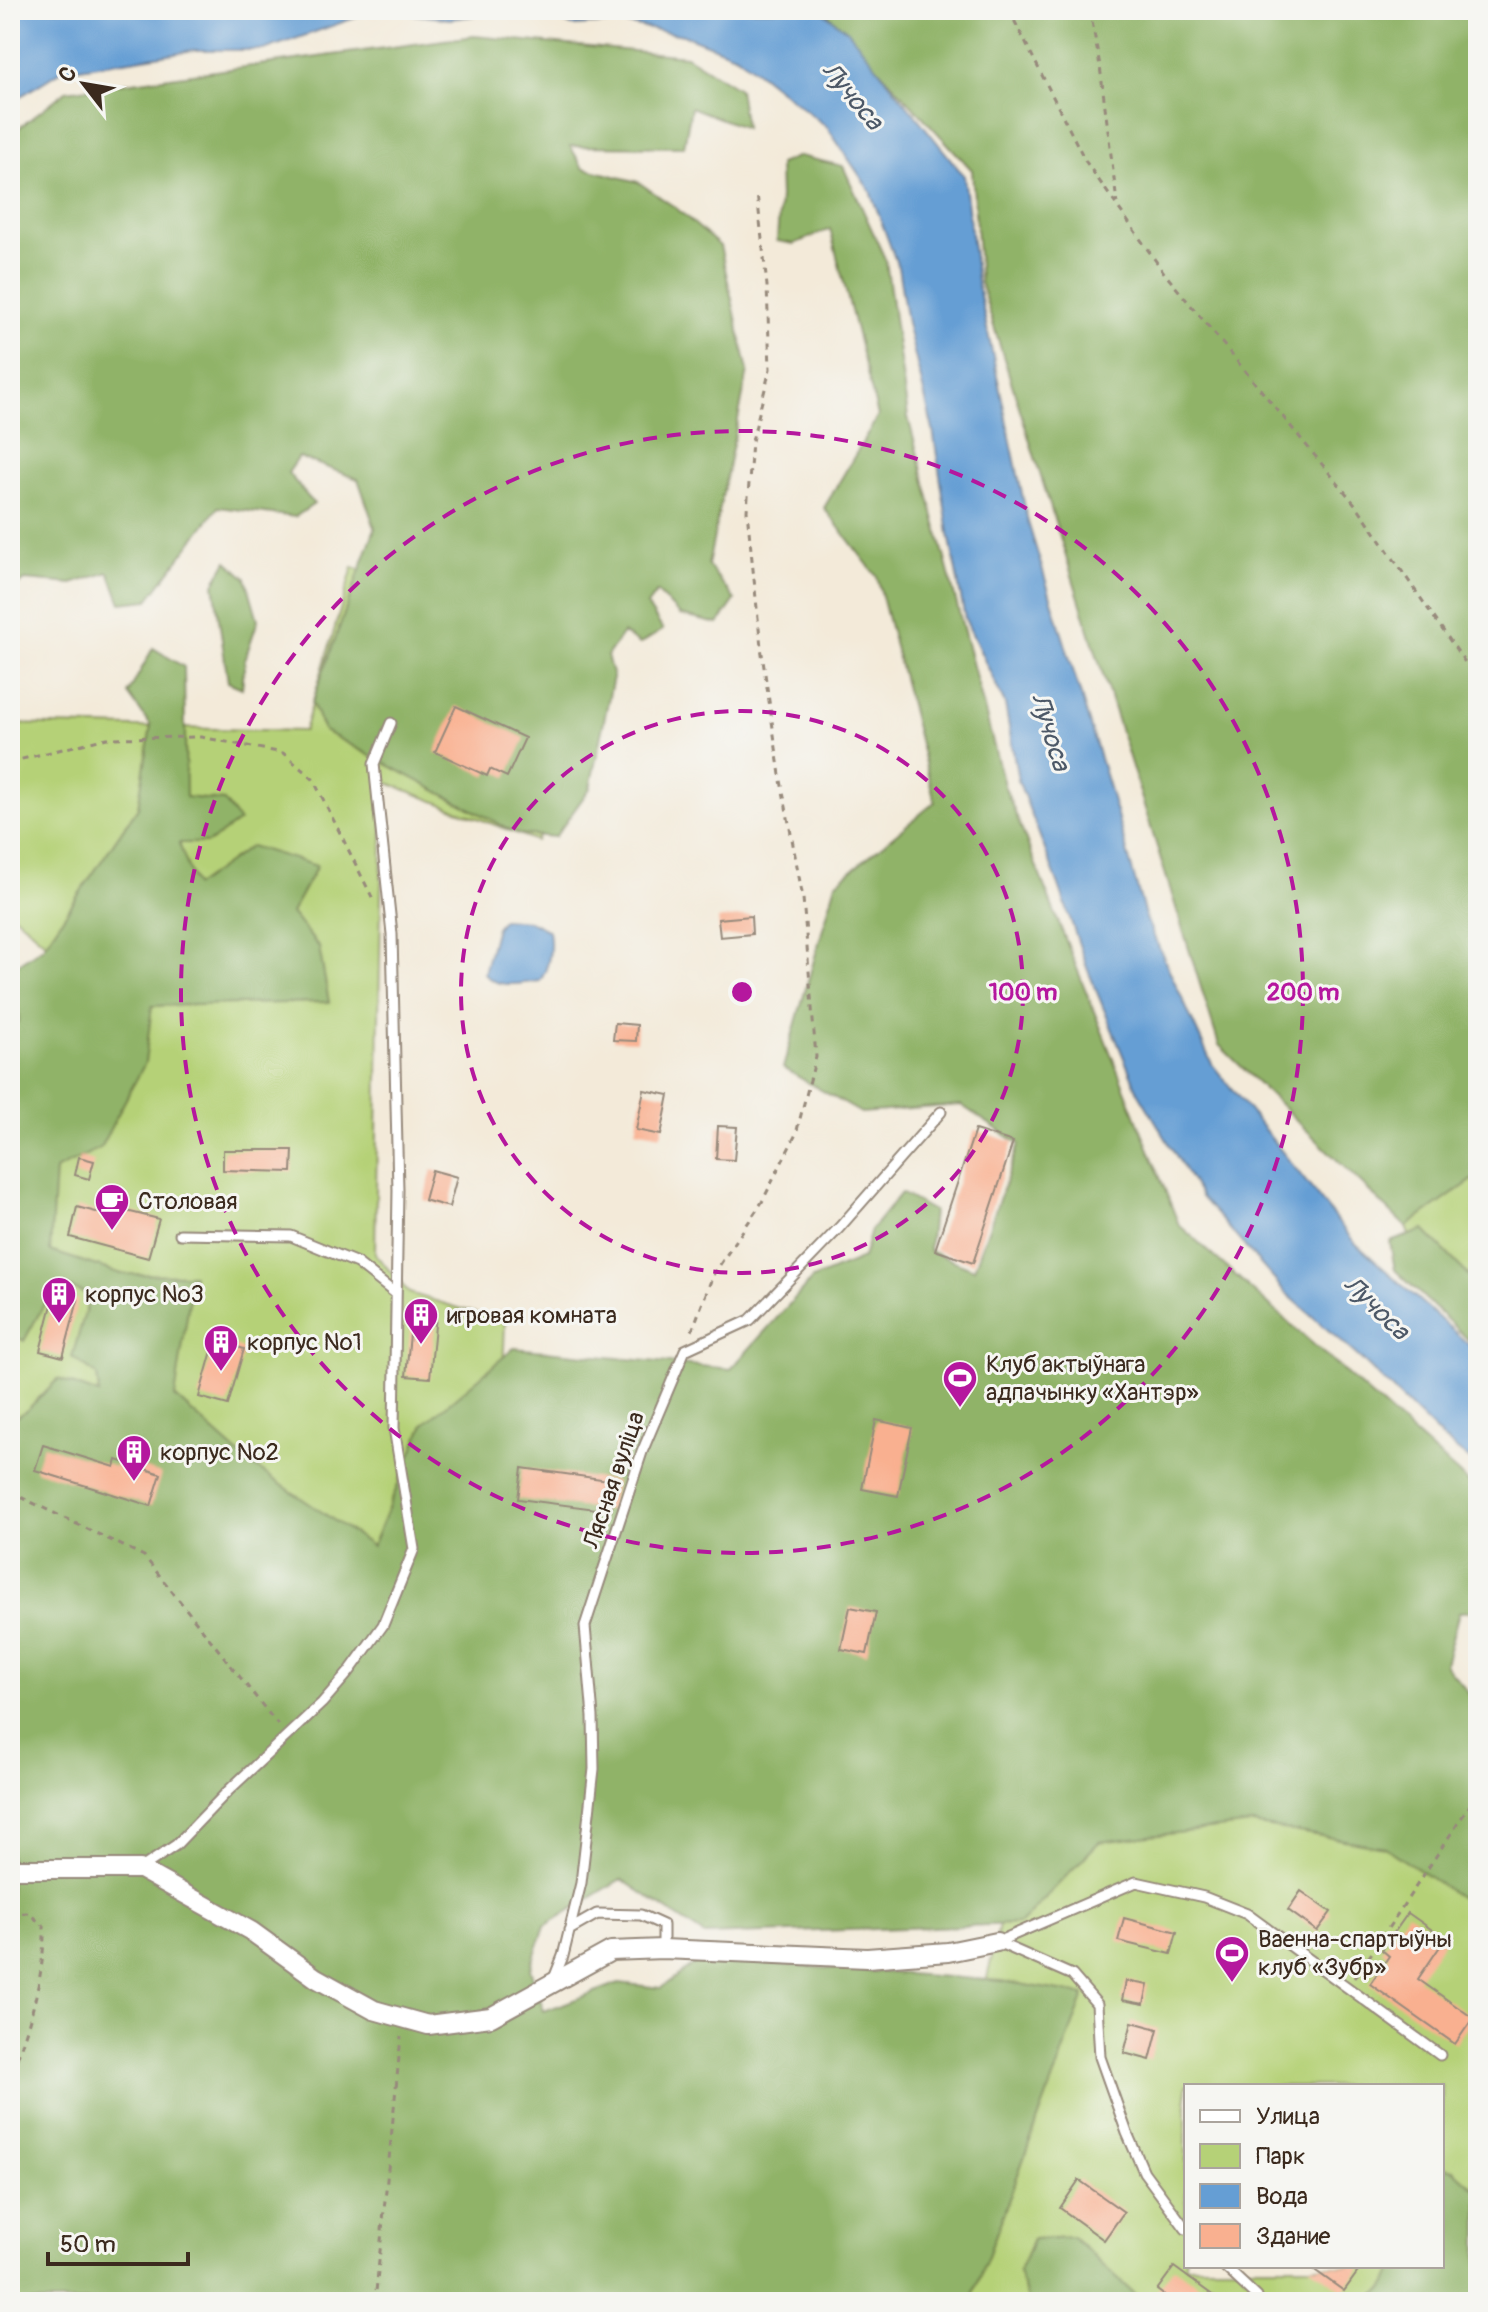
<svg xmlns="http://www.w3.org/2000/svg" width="1488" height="2312" viewBox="0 0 1488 2312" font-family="Pangolin,sans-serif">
	<rect width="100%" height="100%" fill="#f6f6f2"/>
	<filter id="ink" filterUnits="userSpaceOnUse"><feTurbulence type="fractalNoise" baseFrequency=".0125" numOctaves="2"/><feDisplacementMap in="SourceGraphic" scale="16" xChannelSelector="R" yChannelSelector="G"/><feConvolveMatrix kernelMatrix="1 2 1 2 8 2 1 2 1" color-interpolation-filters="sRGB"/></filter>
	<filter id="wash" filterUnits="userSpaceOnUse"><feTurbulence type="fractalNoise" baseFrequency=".006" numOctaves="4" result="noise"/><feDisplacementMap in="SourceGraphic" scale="32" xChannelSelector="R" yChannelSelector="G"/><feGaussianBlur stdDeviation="1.8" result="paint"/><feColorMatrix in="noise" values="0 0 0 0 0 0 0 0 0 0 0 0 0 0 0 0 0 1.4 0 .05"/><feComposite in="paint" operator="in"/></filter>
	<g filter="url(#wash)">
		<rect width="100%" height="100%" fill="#f3ead9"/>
		<path fill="#b5d177" stroke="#787e4a" stroke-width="2" fill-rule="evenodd" d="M353,567L591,670L536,841L383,781L375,1254L409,1293L505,1322L493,1626L10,1487V1033L54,950L10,912V724L304,731Z
			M1478,1176V1317L1422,1269L1406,1227Z
			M1251,1797L1478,1883V2302H914L1016,1850ZM1186,2086H1442V2266H1186Z"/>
		<path fill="#90b368" stroke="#666e43" stroke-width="2" d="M824,10H1478V1176L1406,1227L1219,1045L980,282L972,170Z
			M474,36L686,56L739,89L745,128L691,107L684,147L570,146L583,168L638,182L676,208L720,246L748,371L708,565L735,600L718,624L680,615L657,592L647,605L663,630L640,644L623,633L607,656L613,677L590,788L555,837L518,834L324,731L312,703L375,528L358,479L299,457L288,473L314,504L295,517L218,507L148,600L121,603L109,572L72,584L25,580L10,592V135L66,91Z
			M799,156L843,166L886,261L908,417L1004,785L1179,1225L1478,1491V1611L1459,1612L1445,1664L1478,1705V1910L1384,1847L1252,1824L1099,1842L1020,1924L704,1935L621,1879L545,1926L530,1969L544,2011L619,1983L661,1988L701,1959L1002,1981L1084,1995L971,2302H10V1422L27,1410L58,1379L99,1394L97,1375L72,1357L90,1295L56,1283L24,1341L10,1333V1029L19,1022L15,966L43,947L138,807L151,726L128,694L153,648L184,667L186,797L224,801L239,821L208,843H179L195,886L251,846L317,866L291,913L319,947L329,1002L152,1006L145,1063L100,1148L55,1170L50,1251L122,1274L193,1275L175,1397L248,1462L372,1546L424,1424L514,1348L731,1369L812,1279L863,1258L871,1230L901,1193L933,1211L929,1251L974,1269L1019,1144L961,1105L861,1113L783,1068L836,883L935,802L877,577L824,508L878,416L830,229L794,244L777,241L780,197L779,164Z
			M227,561L246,578L258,620L245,659L242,688L228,682L214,584Z
			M1424,1230L1478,1285V1349L1395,1270L1390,1242Z
			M1442,2167L1454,2170L1478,2192V2302H1361L1385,2288L1394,2266H1442Z
			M1072,2237L1143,2302H1029L1018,2273L1033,2239Z"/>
		<path fill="#659ed4" stroke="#506479" stroke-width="2" d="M10,10H515L450,19L377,10L264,50H194L61,71L10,103Z
			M538,10H820L848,31L964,176L977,281L1028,522L1110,791L1146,919L1212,1064L1355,1243L1478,1353V1466L1443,1439L1361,1359L1286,1293L1201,1197L1138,1092L1087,968L1059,886L1018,780L1005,704L965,619L949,534L933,430L907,323L898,267L870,191L827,127L737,56L683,35L619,23L572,26Z
			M503,919L529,921L549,931C552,948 549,967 540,981C521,983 496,990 484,973L496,927Z"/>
		<g id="blocks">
			<path fill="#f9b090" d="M456,706L525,738L507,777L490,769L487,776L435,752Z
				M751,916L752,934L720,937L718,919Z
				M615,1023L637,1025L636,1041L613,1040Z
				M644,1090L669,1095L661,1135L636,1130Z
				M718,1126L737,1127L734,1160L716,1159Z
				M975,1130L1013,1142L973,1263L935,1250Z
				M223,1150H293L292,1172L223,1170Z
				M79,1157L94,1161L89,1179L75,1175Z
				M432,1170L457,1177L449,1207L424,1200Z
				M102,1205L159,1219L148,1258L70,1237L77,1207L100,1213Z
				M55,1293L78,1300L63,1357L40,1351Z
				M412,1313L436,1315L430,1378L406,1376Z
				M215,1340L244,1349L228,1405L199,1397Z
				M876,1420L912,1428L898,1496L862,1489Z
				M43,1445L115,1467L117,1460L161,1474L151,1506L35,1470Z
				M522,1468L616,1481L611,1511L518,1499Z
				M850,1607L876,1612L867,1654L841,1649Z
				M1301,1891L1331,1912L1317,1931L1288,1910Z
				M1408,1913L1445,1939L1418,1979L1473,2018L1455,2044L1370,1984L1389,1956L1382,1950Z
				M1124,1918L1177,1932L1171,1954L1118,1941Z
				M1126,1981L1148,1985L1144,2004L1122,2000Z
				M1132,2022L1158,2029L1150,2060L1124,2053Z
				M1079,2180L1124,2212L1104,2240L1060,2208Z
				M1309,2266H1362L1344,2291Z
				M1174,2267L1222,2302H1173L1157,2290Z"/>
		</g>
	</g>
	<g filter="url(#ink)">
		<use href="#blocks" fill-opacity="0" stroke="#978a7c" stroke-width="2"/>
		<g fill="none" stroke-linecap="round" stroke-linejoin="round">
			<g stroke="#978a7c" stroke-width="13">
				<path id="lane" d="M180,1234L291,1236L357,1263L396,1294
					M140,1869L176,1845L229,1790L322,1703L349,1672L383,1625L414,1549L394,1428L398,1190L392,934L374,764L391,723
					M569,1930L597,1914L641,1915L663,1925V1949
					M997,1942L1136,1882L1204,1897L1247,1914L1440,2055
					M997,1942L1072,1975L1097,2004L1100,2057L1127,2133L1144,2172L1186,2229
					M553,1981L563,1956L581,1883L594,1769L593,1717L585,1626L642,1452L685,1350L750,1320L839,1228L941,1112
					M1224,2266L1257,2297L1258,2302"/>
			</g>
			<g stroke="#978a7c" stroke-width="22">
				<path id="street" d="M10,1869H140L251,1931L316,1978L374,2010L428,2025L491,2017L611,1951L663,1949L867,1958L948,1952L997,1942"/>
			</g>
			<path stroke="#978a7c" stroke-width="3" stroke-dasharray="6 6" stroke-linecap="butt" d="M1009,10L1086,162L1165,274L1359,509L1478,681
				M1090,10L1100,66L1117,203
				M10,762L107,738L201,737L283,753L313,779L373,899
				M692,1331L713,1275L762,1202L796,1134L816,1057L803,898L780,775L761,647L747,511L752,441L770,369L767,286L757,193
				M10,1492L144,1556L278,1725
				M10,1914L28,1913L44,1926C45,1978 28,2029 10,2078
				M1355,1978L1478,1793
				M375,2302L401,2037"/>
			<use href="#lane" stroke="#fff" stroke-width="9"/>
			<use href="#street" stroke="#fff" stroke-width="18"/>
		</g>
	</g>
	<g fill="none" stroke="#b5179e" stroke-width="4" stroke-dasharray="14 10">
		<circle cx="742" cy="992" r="281"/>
		<circle cx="742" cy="992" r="561"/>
	</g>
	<defs>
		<g id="cafe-pin" transform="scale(1.8)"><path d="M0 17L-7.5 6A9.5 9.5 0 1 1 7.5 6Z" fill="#b5179e" stroke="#f6f6f2"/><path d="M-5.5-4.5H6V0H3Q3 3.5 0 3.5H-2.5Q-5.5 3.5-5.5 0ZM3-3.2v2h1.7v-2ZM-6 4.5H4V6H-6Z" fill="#fff"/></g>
		<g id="building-pin" transform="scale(1.8)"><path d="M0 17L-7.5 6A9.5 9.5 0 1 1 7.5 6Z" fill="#b5179e" stroke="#f6f6f2"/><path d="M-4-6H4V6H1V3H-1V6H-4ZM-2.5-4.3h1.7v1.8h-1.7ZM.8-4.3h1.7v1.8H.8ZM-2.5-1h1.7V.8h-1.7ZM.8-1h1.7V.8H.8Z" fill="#fff"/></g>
		<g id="stadium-pin" transform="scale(1.8)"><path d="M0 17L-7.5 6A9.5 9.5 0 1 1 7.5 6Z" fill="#b5179e" stroke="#f6f6f2"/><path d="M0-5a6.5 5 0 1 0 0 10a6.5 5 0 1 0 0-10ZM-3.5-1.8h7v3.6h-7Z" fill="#fff"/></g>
	</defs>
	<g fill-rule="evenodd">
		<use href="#cafe-pin" x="112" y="1201"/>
		<use href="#building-pin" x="59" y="1294"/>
		<use href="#building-pin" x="421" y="1315"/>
		<use href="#building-pin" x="221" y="1342"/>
		<use href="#stadium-pin" x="960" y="1378"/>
		<use href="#building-pin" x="134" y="1452"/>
		<use href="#stadium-pin" x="1232" y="1953"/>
	</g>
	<g text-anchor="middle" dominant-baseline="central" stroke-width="6" stroke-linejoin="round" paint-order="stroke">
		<g font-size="24" fill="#3b2a1e" stroke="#f6f6f2" text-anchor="start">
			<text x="138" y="1201">Столовая</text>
			<text x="85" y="1294">корпус №3</text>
			<text x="447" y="1315">игровая комната</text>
			<text x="247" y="1342">корпус №1</text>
			<text x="986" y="1364">Клуб актыўнага<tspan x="986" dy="28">адпачынку «Хантэр»</tspan></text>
			<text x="160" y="1452">корпус №2</text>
			<text x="1258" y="1939">Ваенна-спартыўны<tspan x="1258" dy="28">клуб «Зубр»</tspan></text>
		</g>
		<g font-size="24" fill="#3b2a1e" stroke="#f6f6f2">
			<text transform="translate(614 1480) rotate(-71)">Лясная вуліца</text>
		</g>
		<g font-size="26" font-style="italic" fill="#4c5867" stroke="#f6f6f2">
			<text transform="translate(852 96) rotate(50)">Лучоса</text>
			<text transform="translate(1050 732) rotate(73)">Лучоса</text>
			<text transform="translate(1376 1308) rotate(44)">Лучоса</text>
		</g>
	</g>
	<circle cx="742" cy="992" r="12" fill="#b5179e" stroke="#f6f6f2" stroke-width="4"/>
	<g font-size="24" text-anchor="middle" font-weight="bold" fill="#b5179e" stroke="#f6f6f2" stroke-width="6" stroke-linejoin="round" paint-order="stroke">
		<text x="1023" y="1000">100 m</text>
		<text x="1303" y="1000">200 m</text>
	</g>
	<rect width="1488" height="2312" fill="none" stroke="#f6f6f2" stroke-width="40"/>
	<rect x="1184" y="2084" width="260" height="184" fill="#f6f6f2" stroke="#aba49d" stroke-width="2"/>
	<rect x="1200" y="2110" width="40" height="12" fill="#ffffff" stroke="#aba49d" stroke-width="2"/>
	<text x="1256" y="2124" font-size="24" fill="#3b2a1e">Улица</text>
	<rect x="1200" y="2144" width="40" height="24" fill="#b5d177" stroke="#aba49d" stroke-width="2"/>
	<text x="1256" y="2164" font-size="24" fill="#3b2a1e">Парк</text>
	<rect x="1200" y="2184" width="40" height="24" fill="#659ed4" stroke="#aba49d" stroke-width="2"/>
	<text x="1256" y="2204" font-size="24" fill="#3b2a1e">Вода</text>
	<rect x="1200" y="2224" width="40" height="24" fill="#f9b090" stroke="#aba49d" stroke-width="2"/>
	<text x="1256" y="2244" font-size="24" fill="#3b2a1e">Здание</text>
	<g transform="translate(84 84) rotate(301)" stroke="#f6f6f2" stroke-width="6" paint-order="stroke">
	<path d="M0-6L14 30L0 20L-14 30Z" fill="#3b2a1e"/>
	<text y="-12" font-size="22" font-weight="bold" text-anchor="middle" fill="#3b2a1e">С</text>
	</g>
	<path d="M48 2252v12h140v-12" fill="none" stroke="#3b2a1e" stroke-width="4"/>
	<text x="60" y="2252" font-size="24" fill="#3b2a1e" stroke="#f6f6f2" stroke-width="6" paint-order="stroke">50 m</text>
</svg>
